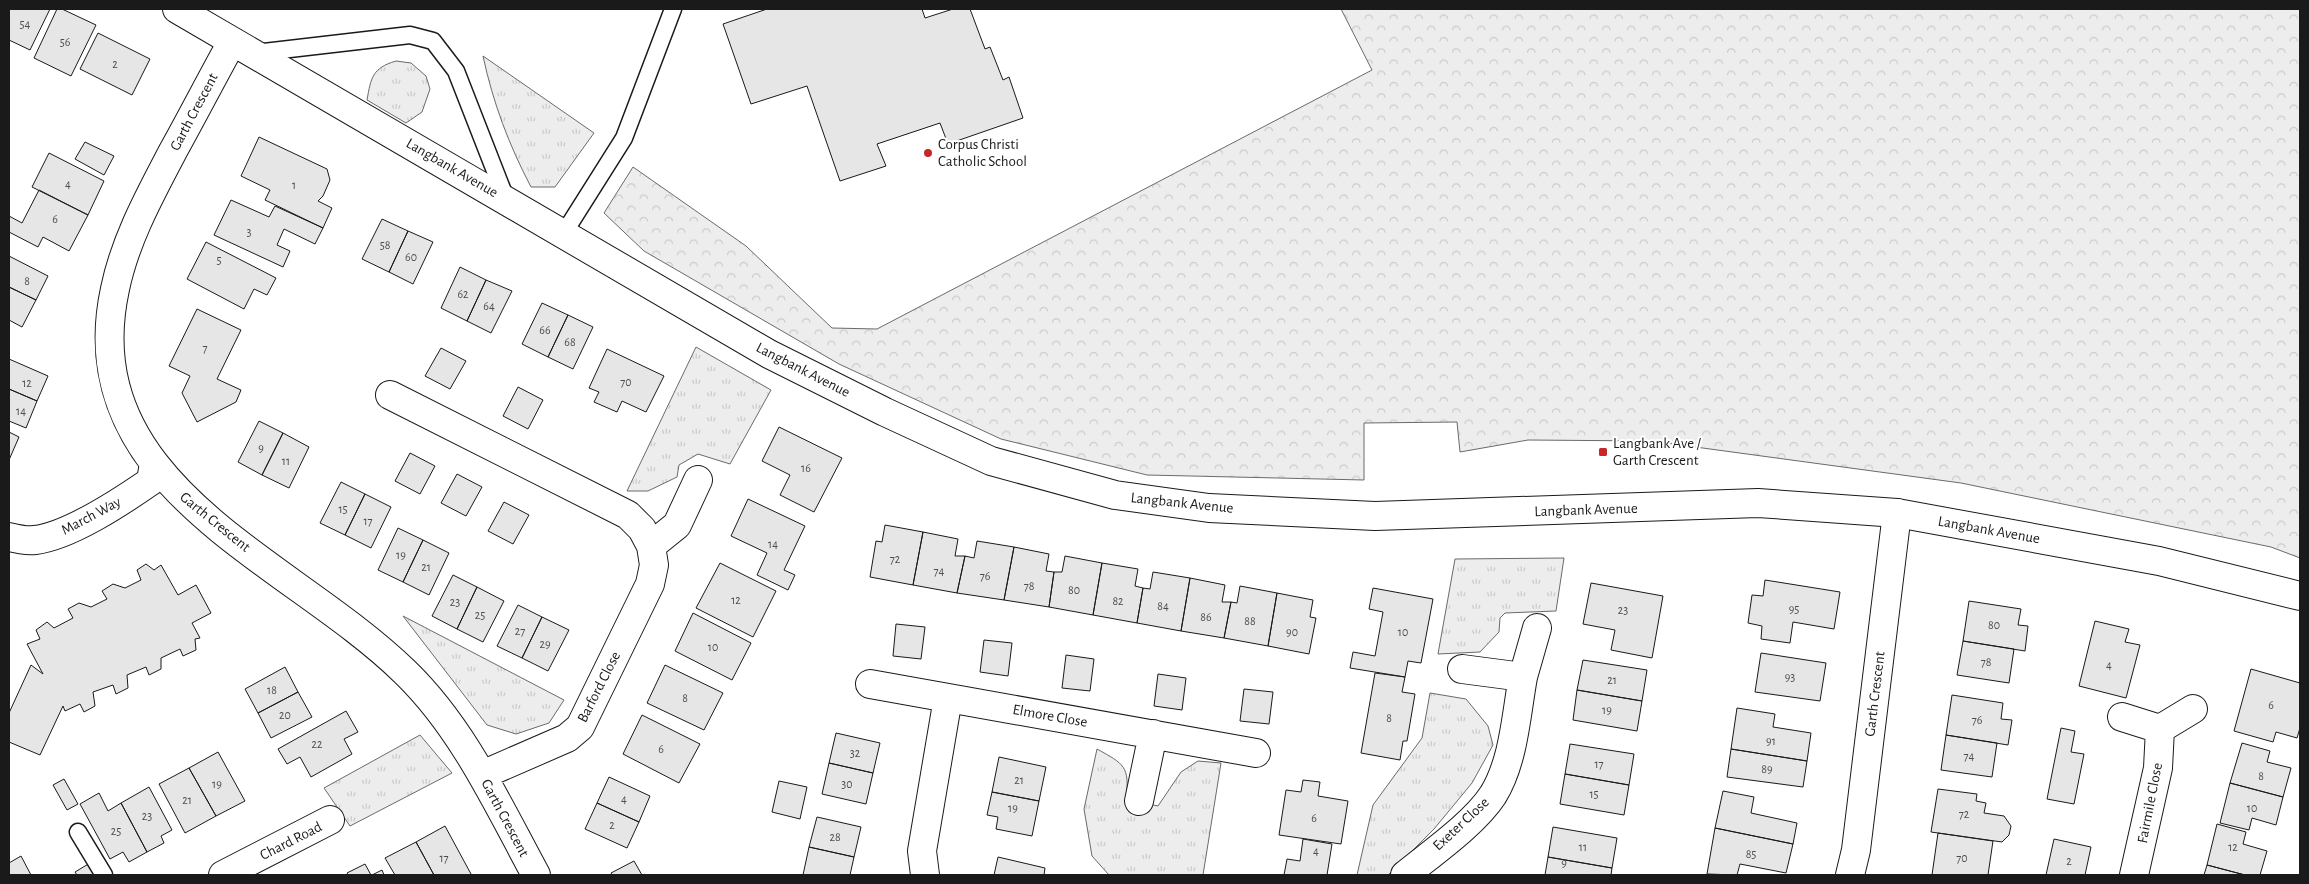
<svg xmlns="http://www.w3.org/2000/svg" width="2309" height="884" viewBox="0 0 2309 884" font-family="'Alegreya Sans',sans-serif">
	<defs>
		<pattern id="grass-tufts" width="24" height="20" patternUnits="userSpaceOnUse" patternTransform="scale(1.25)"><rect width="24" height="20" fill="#ededed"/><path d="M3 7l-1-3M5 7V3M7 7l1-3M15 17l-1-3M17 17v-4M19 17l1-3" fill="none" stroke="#cbcbcb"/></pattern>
		<pattern id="park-crowns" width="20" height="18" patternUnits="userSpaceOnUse" patternTransform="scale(1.25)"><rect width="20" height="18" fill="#ededed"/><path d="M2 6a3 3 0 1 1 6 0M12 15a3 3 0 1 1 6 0" fill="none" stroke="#cbcbcb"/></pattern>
	</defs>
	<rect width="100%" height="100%" fill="#fff"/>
	<path fill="url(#grass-tufts)" stroke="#6a6a6a" d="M483,56L594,133L555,187H531C509,145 493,103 483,56Z
		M396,61L411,63L426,76L430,89L422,112L406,123L367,100C371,78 372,68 396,61Z
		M696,347L771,390L730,464L698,454L679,465L677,477L648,491H627Z
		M1564,558L1556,611L1505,613L1500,618L1499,632L1480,652L1438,654L1455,559Z
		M403,616L564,700L549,723L516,734L487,725Z
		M1430,693L1466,699L1488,726L1493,745L1472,783L1434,829L1388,875H1357L1373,805L1422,738Z
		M420,735L452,773L350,826L324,788Z
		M1097,749C1124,764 1130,766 1126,799L1158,806L1181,772L1198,761L1221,763L1203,875H1109L1092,856L1084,809Z"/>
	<path fill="url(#park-crowns)" stroke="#6a6a6a" d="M1341,9H2300V558L2271,547L1961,483L1651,441L1528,440L1460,452L1457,422L1364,423V480L1147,475L1001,439L839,364L644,251L604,213L633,167L746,246L832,328L877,329L1372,70Z"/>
	<path fill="#e6e6e6" stroke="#1a1a1a" d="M9,9H50L30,50L9,40Z
		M57,9H62L96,25L71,76L34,58Z
		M767,9H922L925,18L953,9H970L985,49L990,47L1003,80L1009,77L1023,118L948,144L940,123L877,144L886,166L840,181L807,86L751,104L723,24Z
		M98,33L150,59L132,95L80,69Z
		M259,137L327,169L330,180L323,196L318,201L332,208L323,228L265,200L270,190L241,176Z
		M85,142L114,156L104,175L75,159Z
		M49,153L104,181L88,215L32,187Z
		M39,190L88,215L69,251L43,237L38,247L9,232V216L22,223Z
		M231,200L269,217L275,206L323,228L315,244L284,229L277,245L290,251L283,267L214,235Z
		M382,219L408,231L389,272L362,259Z
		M408,231L433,242L413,284L389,272Z
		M206,242L276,278L267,295L254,289L244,309L187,279Z
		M9,256L48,276L36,300L9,287Z
		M460,267L486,280L467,321L441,308Z
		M486,280L512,291L491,333L467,321Z
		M9,287L36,300L22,327L9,320Z
		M542,303L568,315L548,357L522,344Z
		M197,309L241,330L217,379L241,390L236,402L197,422L182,393L190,376L169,366Z
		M568,315L593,327L573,369L548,357Z
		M441,348L466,361L450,389L425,376Z
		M607,349L664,376L646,412L622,401L617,412L594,402L599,392L589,388Z
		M9,359L48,376L37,401L9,389Z
		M518,387L543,400L528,429L503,416Z
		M9,389L37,401L26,428L9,421Z
		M259,421L283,433L262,475L238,462Z
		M779,427L842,458L814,512L780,495L790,475L762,461Z
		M9,432L19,437L9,460Z
		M283,433L309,447L289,488L262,475Z
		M410,453L435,466L420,494L395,481Z
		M457,474L482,487L466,516L441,503Z
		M341,482L365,494L345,535L320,523Z
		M365,494L391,507L371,548L345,535Z
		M748,499L805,526L784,570L795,575L788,590L757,575L767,553L731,536Z
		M504,502L529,515L513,544L488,531Z
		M885,525L923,532L913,585L870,577L876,541L882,542Z
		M398,528L423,540L403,582L378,570Z
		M923,532L958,539L955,556H965L957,593L913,585Z
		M423,540L449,553L429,595L403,582Z
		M977,541L1014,547L1004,600L957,593L965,556L974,558Z
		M1014,547L1049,554L1046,571L1054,572L1049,607L1004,600Z
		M1065,556L1102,563L1093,615L1049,607L1054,572H1062Z
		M720,563L776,591L753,637L696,608Z
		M1102,563L1138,569L1135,586L1143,588L1137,623L1093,615Z
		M146,564L154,570L161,565L178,595L196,585L211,613L192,623L200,638L195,639L196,650L183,656L180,649L161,658V669L149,675L146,667L127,675L128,688L116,694L113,685L93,692L95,706L84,712L80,704L65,711L63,706L40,755L9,742V713L31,665L43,674L27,644L40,639L36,630L47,622L54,628L73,618L68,609L79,603L91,607L107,599L102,591L113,584L125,588L141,580L137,570Z
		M1153,572L1190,578L1181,631L1137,623L1143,588L1150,589Z
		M453,575L477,587L457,629L432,616Z
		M1190,578L1225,585L1222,602H1231L1224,638L1181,631Z
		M1765,580L1840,592L1834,629L1793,622L1790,643L1761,639L1762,626L1748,623L1752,595L1763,596Z
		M1591,583L1663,596L1652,658L1611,650L1615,630L1583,624Z
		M1240,586L1277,593L1268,646L1224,638L1231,602L1237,603Z
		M477,587L504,601L483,642L457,629Z
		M1373,588L1433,599L1421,663L1408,661L1405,677L1350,668L1353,652L1375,656L1383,612L1369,609Z
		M1277,593L1313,600L1310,617L1316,618L1309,654L1268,646Z
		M1969,601L2021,609L2018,625L2028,626L2025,651L1963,641Z
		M518,605L542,617L522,658L497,646Z
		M693,613L751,643L732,680L675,651Z
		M542,617L569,630L548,671L522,658Z
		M2095,621L2129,629L2125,642L2140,645L2126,698L2079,686Z
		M896,624L925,627L921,659L893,656Z
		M984,640L1012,643L1008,676L980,672Z
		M1963,641L2014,649L2009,683L1957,675Z
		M1761,653L1826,663L1820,701L1755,692Z
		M1066,655L1094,659L1090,691L1062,688Z
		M1583,660L1647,670L1642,701L1577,690Z
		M665,665L723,693L704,730L647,703Z
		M285,667L298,692L258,713L245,689Z
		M2251,669L2300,683V728L2297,738L2276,732L2273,742L2234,731Z
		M1375,673L1405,677L1402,692L1415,694L1407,741H1403L1400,760L1361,753Z
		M1158,674L1186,678L1182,710L1154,706Z
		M1244,689L1273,692L1269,724L1240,721Z
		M1577,690L1642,701L1637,731L1573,720Z
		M298,692L312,717L271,738L258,713Z
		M1952,695L2003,703L2001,719L2012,720L2008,745L1946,735Z
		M1737,708L1775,714L1773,727L1811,733L1807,761L1731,749Z
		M346,711L358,732L344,739L352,754L311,777L300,757L287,764L278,749Z
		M642,715L700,744L679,783L623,754Z
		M2061,728L2075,731L2071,752L2084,754L2074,804L2047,799Z
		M836,733L880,743L873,773L829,763Z
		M1946,735L1997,743L1992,777L1941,770Z
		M2242,743L2270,751L2267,762L2291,768L2283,797L2230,783Z
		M1570,744L1634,754L1629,785L1565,774Z
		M1731,749L1807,761L1803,787L1727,777Z
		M218,752L245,801L216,816L189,768Z
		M999,757L1046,767L1039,801L992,792Z
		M829,763L873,773L866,804L822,794Z
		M189,768L216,816L185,833L159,784Z
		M1565,774L1629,785L1624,815L1560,804Z
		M609,777L650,796L639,822L597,803Z
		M64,779L78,804L67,810L53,785Z
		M1303,780L1320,782L1318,796L1348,801L1341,844L1279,835L1286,790L1301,792Z
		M779,781L807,787L800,819L772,812Z
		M2230,783L2283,797L2276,825L2252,818L2249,830L2220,823Z
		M149,787L172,830L161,836L164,843L147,852L121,803Z
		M1938,789L1977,794L1976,801L1986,803L1984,813L2004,816L2011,826L2009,835L2002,842L1931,832Z
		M1723,791L1754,797L1751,813L1797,823L1793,844L1715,828Z
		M992,792L1039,801L1032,836L996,829L998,817L987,815Z
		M99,793L108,811L121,803L147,852L129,862L123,852L110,859L80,804Z
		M597,803L639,822L627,848L585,829Z
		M817,817L861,827L854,857L809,847Z
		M2217,824L2246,832L2243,844L2267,851L2260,875H2245L2207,865Z
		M445,826L471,874L470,875H434L416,842Z
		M1553,827L1617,838L1612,868L1548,857Z
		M1715,828L1793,844L1786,873L1740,864L1737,875L1707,874Z
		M1938,833L1993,841L1988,875H1932Z
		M1303,839L1332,844L1327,875H1284L1287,859L1300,861Z
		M2054,839L2091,847L2085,875H2046Z
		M416,842L434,875H395L385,858Z
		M809,847L854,857L850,875H803Z
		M21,856L31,875H9V863Z
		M998,857L1045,868L1044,875H994Z
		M1548,857L1612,868L1611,875H1545Z
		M634,861L642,875H612L611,873Z
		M90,863L96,875H77L75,872Z
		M365,864L371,875H348L347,873Z
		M2207,865L2245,875H2204Z
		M382,870L384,875H372Z"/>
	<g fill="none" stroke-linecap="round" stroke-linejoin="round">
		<g stroke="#1a1a1a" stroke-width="19">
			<path id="service" d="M255,53L410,35L433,41L456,71L506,199
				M564,233L624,138L673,9
				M78,832L104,875"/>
		</g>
		<g stroke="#1a1a1a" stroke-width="30">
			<path id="minor" d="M232,42C212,78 193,115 173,151C150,195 125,240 115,289C72,487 291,560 405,672C463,728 498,805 536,875
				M390,395L628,515L642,529L651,546
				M9,537C17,539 27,541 35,540C70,536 122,501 151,481L154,463
				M1523,677L1537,628
				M870,684L1256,753
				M2122,717L2160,729L2158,768L2134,875
				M2160,729L2193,709
				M482,775L567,738L580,727L650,584L654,565L651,546L677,525L698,480
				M1139,801L1153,734
				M223,875L330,820
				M925,875L922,851L948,698
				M1405,875C1432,853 1474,824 1493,795C1514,761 1516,715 1523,677L1462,669
				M1850,875L1856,850L1897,513"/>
		</g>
		<g stroke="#1a1a1a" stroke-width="30">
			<path id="tertiary" d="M177,9L769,354L885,412L991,461L1115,495L1209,508L1375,516L1758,503L1897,513L2159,561L2300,596"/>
		</g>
		<use href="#service" stroke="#fff" stroke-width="16"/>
		<use href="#minor" stroke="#fff" stroke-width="28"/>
		<use href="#tertiary" stroke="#fff" stroke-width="28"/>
	</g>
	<g fill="#c62828" stroke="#fff" stroke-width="2">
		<circle cx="928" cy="153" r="5"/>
		<rect x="1598" y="447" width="10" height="10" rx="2.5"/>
	</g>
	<g text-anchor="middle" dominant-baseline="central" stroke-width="4" stroke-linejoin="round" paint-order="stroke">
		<g font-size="12" fill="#4d4d4d">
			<text x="25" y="24">54</text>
			<text x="65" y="42">56</text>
			<text x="115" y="64">2</text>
			<text x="68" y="184">4</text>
			<text x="294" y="185">1</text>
			<text x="55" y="219">6</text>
			<text x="249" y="232">3</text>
			<text x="385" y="245">58</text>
			<text x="411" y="257">60</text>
			<text x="219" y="260">5</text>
			<text x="27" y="281">8</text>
			<text x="463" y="294">62</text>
			<text x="489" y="306">64</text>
			<text x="545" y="330">66</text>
			<text x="570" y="342">68</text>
			<text x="205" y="348">7</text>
			<text x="626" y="382">70</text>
			<text x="27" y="383">12</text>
			<text x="21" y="411">14</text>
			<text x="261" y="448">9</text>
			<text x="286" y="461">11</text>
			<text x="806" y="468">16</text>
			<text x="343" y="509">15</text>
			<text x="368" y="521">17</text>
			<text x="773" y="544">14</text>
			<text x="401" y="555">19</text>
			<text x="895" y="559">72</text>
			<text x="426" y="567">21</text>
			<text x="939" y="571">74</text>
			<text x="985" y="576">76</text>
			<text x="1029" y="586">78</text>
			<text x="1074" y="590">80</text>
			<text x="736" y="600">12</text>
			<text x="1118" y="601">82</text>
			<text x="455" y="602">23</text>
			<text x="1163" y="606">84</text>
			<text x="1794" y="609">95</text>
			<text x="1623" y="610">23</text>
			<text x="480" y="615">25</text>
			<text x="1206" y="617">86</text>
			<text x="1250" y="621">88</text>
			<text x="1994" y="625">80</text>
			<text x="520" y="631">27</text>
			<text x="1292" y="632">90</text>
			<text x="1403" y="632">10</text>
			<text x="545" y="644">29</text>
			<text x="713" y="647">10</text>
			<text x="1986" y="662">78</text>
			<text x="2109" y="665">4</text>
			<text x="1790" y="677">93</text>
			<text x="1612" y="680">21</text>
			<text x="272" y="690">18</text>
			<text x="685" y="698">8</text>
			<text x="2271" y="705">6</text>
			<text x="1607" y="710">19</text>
			<text x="285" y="715">20</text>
			<text x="1389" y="718">8</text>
			<text x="1977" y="720">76</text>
			<text x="1771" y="741">91</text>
			<text x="317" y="744">22</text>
			<text x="661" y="749">6</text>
			<text x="855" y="753">32</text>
			<text x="1969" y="756">74</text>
			<text x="1599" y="764">17</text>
			<text x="1767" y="769">89</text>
			<text x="2261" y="776">8</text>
			<text x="1019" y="780">21</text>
			<text x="217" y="784">19</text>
			<text x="847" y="784">30</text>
			<text x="1594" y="794">15</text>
			<text x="624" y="799">4</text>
			<text x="187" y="800">21</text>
			<text x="1013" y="808">19</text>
			<text x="2252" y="808">10</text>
			<text x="1964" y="814">72</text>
			<text x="147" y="816">23</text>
			<text x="1314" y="818">6</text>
			<text x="612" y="825">2</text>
			<text x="116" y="831">25</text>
			<text x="835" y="837">28</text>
			<text x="1583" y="847">11</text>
			<text x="2233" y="847">12</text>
			<text x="1316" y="851">4</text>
			<text x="1751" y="854">85</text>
			<text x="444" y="858">17</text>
			<text x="1962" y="858">70</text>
			<text x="2069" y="861">2</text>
			<text x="1564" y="863">9</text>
		</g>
		<g font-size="15" fill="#1a1a1a" stroke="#fff">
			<text transform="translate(194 112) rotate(-62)">Garth Crescent</text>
			<text transform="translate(452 168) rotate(30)">Langbank Avenue</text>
			<text transform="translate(803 370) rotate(27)">Langbank Avenue</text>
			<text transform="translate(1182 503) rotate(6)">Langbank Avenue</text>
			<text transform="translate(1586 510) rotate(-2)">Langbank Avenue</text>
			<text transform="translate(91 516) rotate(-28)">March Way</text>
			<text transform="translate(215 522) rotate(39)">Garth Crescent</text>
			<text transform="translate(1989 530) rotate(10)">Langbank Avenue</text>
			<text transform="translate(599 687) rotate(-63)">Barford Close</text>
			<text transform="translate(1875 694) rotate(-83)">Garth Crescent</text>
			<text transform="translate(1050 716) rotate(10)">Elmore Close</text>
			<text transform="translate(2150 803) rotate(-79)">Fairmile Close</text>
			<text transform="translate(505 818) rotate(62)">Garth Crescent</text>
			<text transform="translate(1461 824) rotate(-43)">Exeter Close</text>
			<text transform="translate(291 841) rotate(-27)">Chard Road</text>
		</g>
		<g font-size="15" fill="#1a1a1a" stroke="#fff" text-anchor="start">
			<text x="938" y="144">Corpus Christi<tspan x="938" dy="17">Catholic School</tspan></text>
			<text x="1613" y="443">Langbank Ave /<tspan x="1613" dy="17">Garth Crescent</tspan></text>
		</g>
	</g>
	<rect width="2309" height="884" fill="none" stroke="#1a1a1a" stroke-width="20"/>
</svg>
